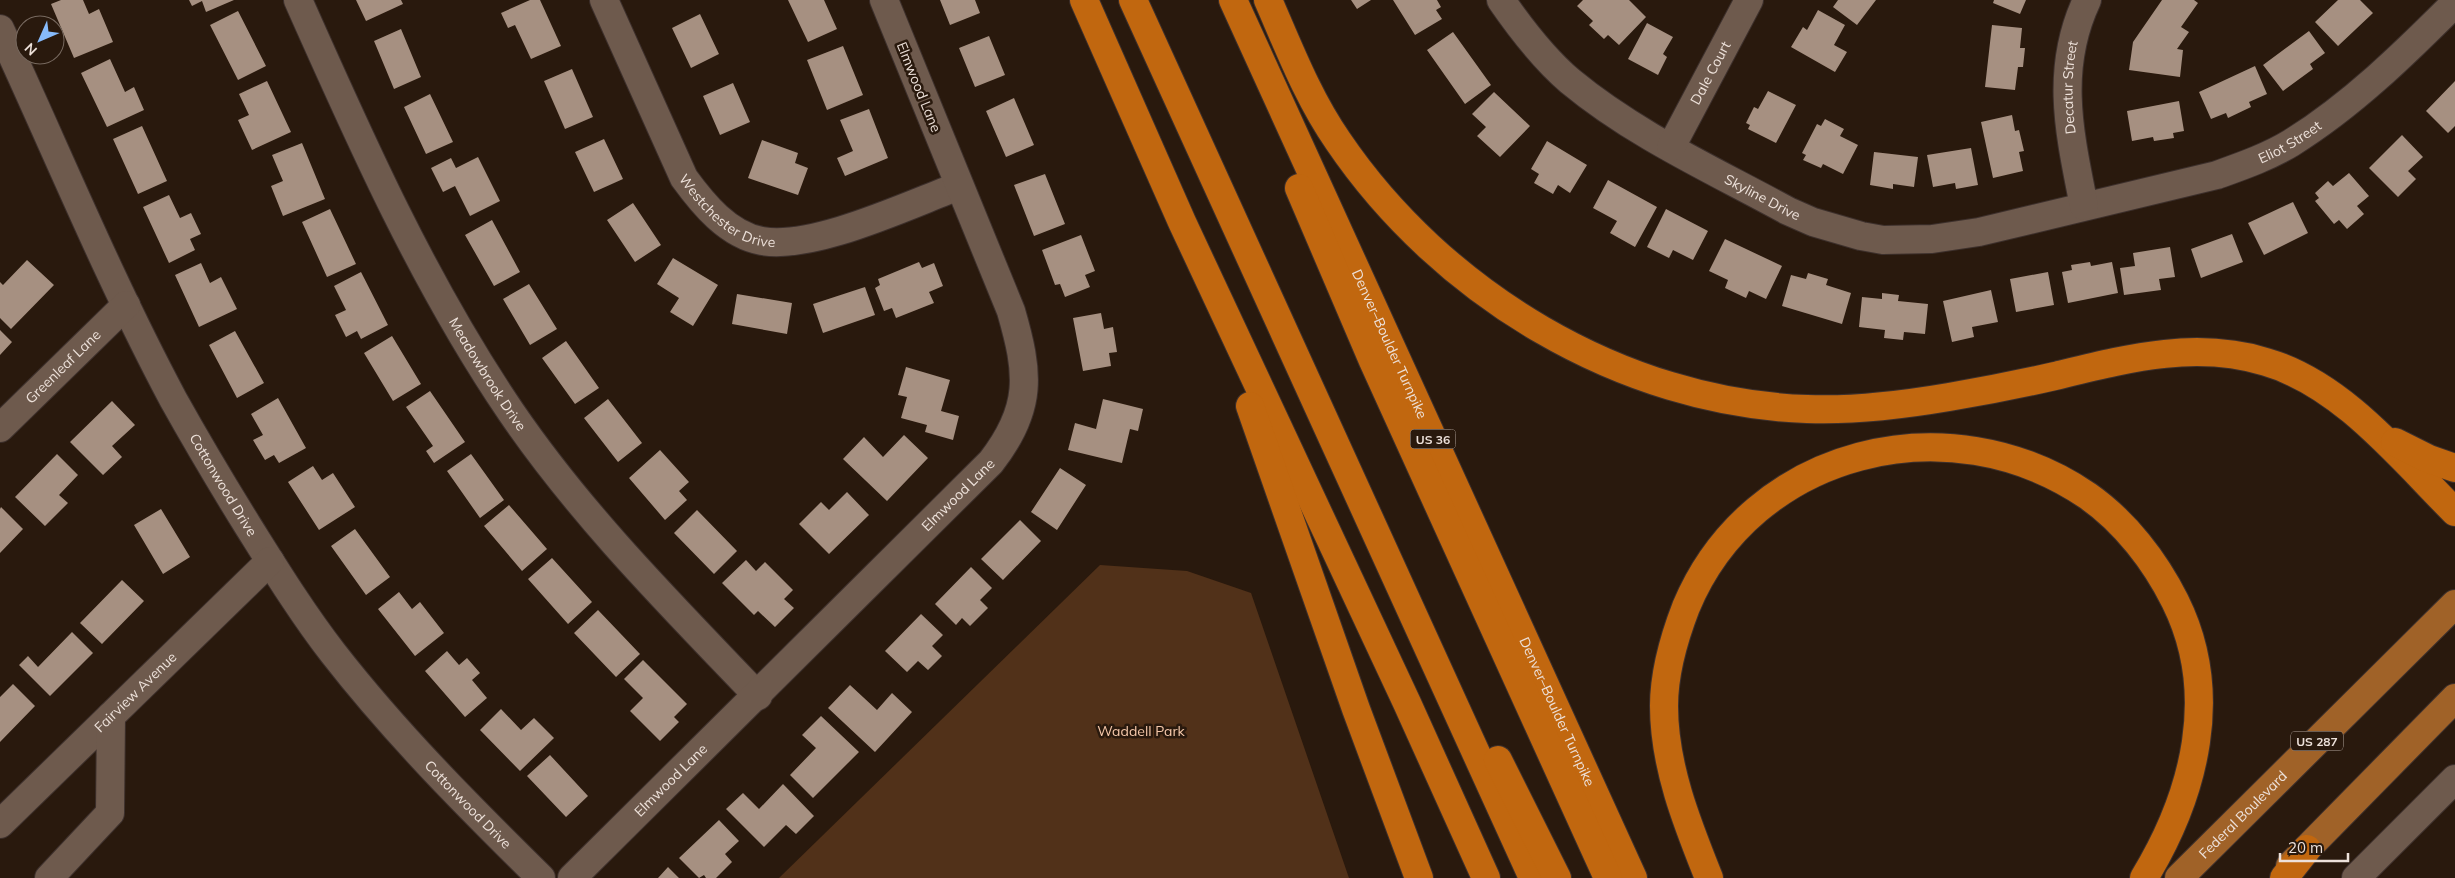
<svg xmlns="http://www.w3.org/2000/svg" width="2455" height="878" viewBox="0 0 2455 878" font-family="Mulish,sans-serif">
	<rect width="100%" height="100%" fill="#29190d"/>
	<path fill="#513119" d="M1100,565L1187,571L1251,593L1349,878H779Z"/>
	<path fill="#a69081" d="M61,0H83L89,14L99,9L113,42L74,58L51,4Z
		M189,0H234L206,12L202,1L192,6Z
		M356,0H401L403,4L366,21Z
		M530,0H540L561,46L531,59L515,25L508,28L501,13Z
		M788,0H824L837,29L808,42Z
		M940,0H975L980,13L950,25Z
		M1351,0H1371L1357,9Z
		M1393,0H1437L1441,7L1436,10L1442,19L1415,35Z
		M1583,0H1629L1646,17L1619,45L1608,35L1604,39L1589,25L1593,21L1577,6Z
		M1838,0H1876L1857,25L1833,7Z
		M1994,0H2026L2020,14L1993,3Z
		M2162,0H2194L2198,3L2181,27L2189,32L2177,49L2183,50L2180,77L2129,70L2133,42Z
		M2338,0H2360L2373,13L2338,46L2315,22Z
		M1818,10L1845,25L1834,45L1847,52L1835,72L1791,47L1803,27L1807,30Z
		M238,11L266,66L238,80L210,25Z
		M700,14L719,54L691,68L672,28Z
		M1647,23L1673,37L1663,54L1667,57L1658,75L1628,59Z
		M1992,25L2022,28L2020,48H2025L2023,67H2018L2015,90L1985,87Z
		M401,29L421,77L394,89L374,41Z
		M2309,31L2325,53L2310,64L2313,69L2283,91L2263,65Z
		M1453,32L1491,85L1465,104L1427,50Z
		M989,36L1005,75L975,87L959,48Z
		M843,46L863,95L827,110L807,60Z
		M110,59L125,92L134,87L144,110L107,127L81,73Z
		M2255,66L2267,94L2249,102L2251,107L2228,118L2226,113L2211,119L2199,92Z
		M572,69L593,117L565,129L544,81Z
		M267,81L291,132L252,150L238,120L249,115L239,94Z
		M2455,81V126L2448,133L2426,111Z
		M733,83L750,122L720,135L703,96Z
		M1768,91L1796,105L1776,143L1748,129L1750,125L1746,123L1754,107L1758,109Z
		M1494,92L1530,126L1500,157L1477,136L1486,127L1472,114Z
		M430,94L453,142L426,154L404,107Z
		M1014,98L1034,145L1006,157L986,111Z
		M2179,101L2184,131L2173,133L2174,138L2154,141L2153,137L2132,141L2127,111Z
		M869,109L888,158L845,176L837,158L853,151L840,120Z
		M2012,115L2015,131L2019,130L2024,151L2019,152L2023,171L1993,178L1981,122Z
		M1825,119L1844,129L1840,136L1858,145L1843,174L1823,164L1821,168L1803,160L1806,155L1802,153L1817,124L1821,126Z
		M142,126L167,181L138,194L113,139Z
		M2402,135L2423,157L2408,171L2416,179L2398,197L2369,168Z
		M604,139L623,179L594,192L575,152Z
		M762,140L798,153L795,163L808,168L798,195L748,178Z
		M1547,141L1587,165L1570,193L1558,185L1553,194L1534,183L1539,174L1531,169Z
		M302,143L325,199L283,216L271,186L283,181L272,155Z
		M1971,148L1978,185L1956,189L1955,183L1933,187L1927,155Z
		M1874,152L1918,157L1914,187L1893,184V189L1870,185Z
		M478,157L500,201L470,216L455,186L443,192L431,168L451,158L456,168Z
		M2349,173L2369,196L2357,206L2364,214L2347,229L2339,220L2334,224L2315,201L2319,198L2315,193L2328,181L2333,186Z
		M1045,174L1065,224L1034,236L1014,185Z
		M1608,180L1657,207L1635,247L1610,233L1617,221L1593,208Z
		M169,195L180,218L191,213L201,234L190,239L195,250L169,263L143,207Z
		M2293,202L2308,233L2264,255L2248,223Z
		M633,203L661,245L635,262L607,220Z
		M330,209L356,264L327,277L302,222Z
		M1666,209L1708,231L1693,260L1673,250L1669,258L1647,247Z
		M492,220L520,272L494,286L465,235Z
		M2232,234L2243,262L2201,278L2191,249Z
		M1081,235L1095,271L1085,275L1090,287L1065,297L1060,284L1055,285L1042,250Z
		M1725,239L1782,266L1766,299L1749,291L1746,298L1725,288L1728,280L1709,271Z
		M2170,247L2175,277L2159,279L2161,290L2124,295L2120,268L2135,266L2133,253Z
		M673,258L718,285L693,326L670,312L679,298L657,284Z
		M27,260L54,285L11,329L0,318V282L3,285Z
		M919,262L922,268L934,263L943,286L929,292L934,303L896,318L892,308L884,311L875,288L880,285L878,279Z
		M2090,262L2091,266L2112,262L2118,293L2068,303L2062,272L2072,270L2071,265Z
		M201,263L210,283L221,277L237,309L199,327L175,275Z
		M361,272L388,325L361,339L357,331L346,337L335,315L346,310L334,286Z
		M2048,272L2054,305L2016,312L2010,279Z
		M1808,273L1828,279L1826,285L1851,293L1842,324L1782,306L1791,275L1806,279Z
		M529,284L557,329L530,345L503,299Z
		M865,287L875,315L823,333L813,304Z
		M1991,290L1998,322L1972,327L1974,337L1952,342L1943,301Z
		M1882,293L1899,295L1898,301L1928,304L1925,334L1904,332L1903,340L1884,338L1885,330L1859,327L1862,297L1882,299Z
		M737,294L792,303L787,334L732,324Z
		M1101,313L1104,329L1113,327L1117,352L1109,353L1111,366L1083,371L1073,318Z
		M0,330L12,342L0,355Z
		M235,331L264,383L237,398L209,345Z
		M392,336L421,384L393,401L364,353Z
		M566,341L599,388L575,404L542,358Z
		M906,367L950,380L941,411L959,416L953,440L925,432L927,425L901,418L907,397L898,395Z
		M430,391L465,442L434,463L426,451L433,446L406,407Z
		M278,398L306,448L279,463L274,455L265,460L253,440L263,435L251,414Z
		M608,399L642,443L618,462L584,418Z
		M1103,399L1143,409L1138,431L1130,429L1122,463L1068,450L1075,423L1096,429Z
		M112,401L135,425L112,446L122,457L103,475L70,442Z
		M904,435L928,458L887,501L843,459L864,437L883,457Z
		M660,450L689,482L679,491L687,500L665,520L629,478Z
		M57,454L78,475L59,495L68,503L45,526L15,497Z
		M471,454L504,500L480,518L447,471Z
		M313,466L322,480L333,473L355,507L319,530L288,482Z
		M1060,468L1086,485L1057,530L1031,512Z
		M847,492L869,515L829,554L799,524L821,502L829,510Z
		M509,505L547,549L522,571L484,526Z
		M1,507L23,529L0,553V509Z
		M161,509L190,557L163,574L134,525Z
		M697,510L737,551L714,574L674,533Z
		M1020,520L1041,541L1003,580L981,559Z
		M355,529L390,577L366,595L331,546Z
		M552,558L592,602L568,624L528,579Z
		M746,560L756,571L765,562L793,590L784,599L794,608L775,627L758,611L754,615L722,583Z
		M971,567L992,588L980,600L988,608L970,626L962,618L956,625L935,604Z
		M122,580L144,601L102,644L80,623Z
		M399,592L412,609L420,602L444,633L415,656L378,609Z
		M598,610L640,654L616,677L574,633Z
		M921,614L943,635L932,646L942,656L928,670L918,661L907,672L885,651Z
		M72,632L93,653L50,696L19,665L28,656L38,667Z
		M447,651L459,665L467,658L480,673L472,680L487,698L465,717L425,671Z
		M643,660L687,704L674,717L679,722L660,741L630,711L643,698L624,679Z
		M13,684L35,706L0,742V697Z
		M850,685L877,710L892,693L912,712L875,752L828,708Z
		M501,709L521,730L534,718L554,738L520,771L480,730Z
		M821,716L859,752L813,798L790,775L816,748L802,735Z
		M550,755L588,796L566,817L527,776Z
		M783,784L814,816L796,834L786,825L764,847L726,809L743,793L759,809Z
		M719,820L739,841L725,854L732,862L716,878H706L704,875L699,878L679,858Z
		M668,867L679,878H658Z"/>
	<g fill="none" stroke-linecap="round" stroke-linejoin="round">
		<g stroke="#3d302c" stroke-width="30">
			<g id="minor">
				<path id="s1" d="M298,0C361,142 424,284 511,412C582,516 671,605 758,696"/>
				<path id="s2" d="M604,0L684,178C703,204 728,235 762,241C814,250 908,205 959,186"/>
				<path id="s3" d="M1501,0C1521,29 1543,58 1570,81C1635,135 1715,171 1788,211L1813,222L1861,236L1883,240L1932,239L1979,232L2217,175C2242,166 2268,157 2291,143C2352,105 2404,54 2455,3"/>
				<path id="s4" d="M0,29C57,152 109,279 173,399C197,442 222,484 248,526C275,569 302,613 333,653C396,734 468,806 541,878"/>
				<path id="s5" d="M1671,147L1749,0"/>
				<path id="s6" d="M2084,206C2070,135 2054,70 2087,0"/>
				<path id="s7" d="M0,428L126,305"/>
				<path id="s8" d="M0,824L270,561"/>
				<path d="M49,878L110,813L111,716"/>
				<path id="s9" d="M572,878L991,462C1033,408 1029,373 1011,311L884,0"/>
				<path d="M2356,878L2455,779"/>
			</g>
		</g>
		<g stroke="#3d302c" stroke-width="30">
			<g id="major">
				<path d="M2290,866L2455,698"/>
				<path id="s10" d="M2179,878L2455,604"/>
			</g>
		</g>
		<g stroke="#3d302c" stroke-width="30">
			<g id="highway">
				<path d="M1084,0L1182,222L1407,703L1486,878"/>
				<path d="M1133,0L1533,878"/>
				<path id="s11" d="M1233,0L1633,878"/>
				<path d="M1268,0C1289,48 1308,98 1338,141C1441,293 1622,403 1807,409C1855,411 1902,405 1949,397C1985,391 2020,384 2055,376C2125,359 2195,340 2266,362C2342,384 2401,458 2455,512"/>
				<path d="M1299,188L1373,361L1608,878"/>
				<path d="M1250,406L1356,709L1419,878"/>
				<path d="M2395,442L2429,459L2455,468"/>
				<path d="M1498,760L1557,878"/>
				<path d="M1709,878C1687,823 1664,766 1664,706C1664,673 1674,638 1686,607C1752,449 1949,401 2088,496C2125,522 2155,561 2175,601C2221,693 2195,794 2144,878"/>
				<path d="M2284,878L2307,849"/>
			</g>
		</g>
		<use href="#minor" stroke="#6e5a4d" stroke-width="28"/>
		<use href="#major" stroke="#a06228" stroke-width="28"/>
		<use href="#highway" stroke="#c1670f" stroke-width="28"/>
	</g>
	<g text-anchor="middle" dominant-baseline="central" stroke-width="5" stroke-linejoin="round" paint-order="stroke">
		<g fill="#29190d" stroke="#b2a59c" stroke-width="1">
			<rect x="1410.5" y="429.5" width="45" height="19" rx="4"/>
			<rect x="2291" y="731.5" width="52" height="19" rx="4"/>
		</g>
		<g font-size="12" font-weight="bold" fill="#ede1da">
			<text x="1433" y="439">US 36</text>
			<text x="2317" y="741">US 287</text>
		</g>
		<g font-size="14" fill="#ede1da" stroke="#29190d">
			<text stroke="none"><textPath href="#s5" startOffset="84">Dale Court</textPath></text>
			<text transform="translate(919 87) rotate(68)">Elmwood Lane</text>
			<text stroke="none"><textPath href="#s6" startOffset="120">Decatur Street</textPath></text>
			<text stroke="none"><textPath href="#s3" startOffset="882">Eliot Street</textPath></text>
			<text stroke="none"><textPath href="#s3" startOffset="332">Skyline Drive</textPath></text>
			<text stroke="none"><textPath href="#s2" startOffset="252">Westchester Drive</textPath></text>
			<text stroke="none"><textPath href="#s11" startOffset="378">Denver–Boulder Turnpike</textPath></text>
			<text stroke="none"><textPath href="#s7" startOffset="88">Greenleaf Lane</textPath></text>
			<text stroke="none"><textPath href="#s1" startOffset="420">Meadowbrook Drive</textPath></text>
			<text stroke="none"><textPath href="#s4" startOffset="508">Cottonwood Drive</textPath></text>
			<text stroke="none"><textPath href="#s9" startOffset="544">Elmwood Lane</textPath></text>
			<text stroke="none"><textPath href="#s8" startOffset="189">Fairview Avenue</textPath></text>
			<text stroke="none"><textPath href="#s11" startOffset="782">Denver–Boulder Turnpike</textPath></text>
			<text stroke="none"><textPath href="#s9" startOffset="139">Elmwood Lane</textPath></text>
			<text stroke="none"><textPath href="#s4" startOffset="912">Cottonwood Drive</textPath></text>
			<text stroke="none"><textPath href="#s10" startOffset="90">Federal Boulevard</textPath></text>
		</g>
		<g font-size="14" fill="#f5c8aa" stroke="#29190d">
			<text x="1141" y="731">Waddell Park</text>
		</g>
	</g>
	<g transform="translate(40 40) rotate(225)"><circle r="24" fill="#29190d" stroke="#77695f"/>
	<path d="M0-4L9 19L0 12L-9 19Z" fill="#87bbfb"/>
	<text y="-8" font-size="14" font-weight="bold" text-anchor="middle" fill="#ede1da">N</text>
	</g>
	<path d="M2280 853v8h68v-8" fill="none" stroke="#ede1da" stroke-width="2.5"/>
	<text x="2288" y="853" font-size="15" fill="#ede1da" stroke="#29190d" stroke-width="4" paint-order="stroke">20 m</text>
</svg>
